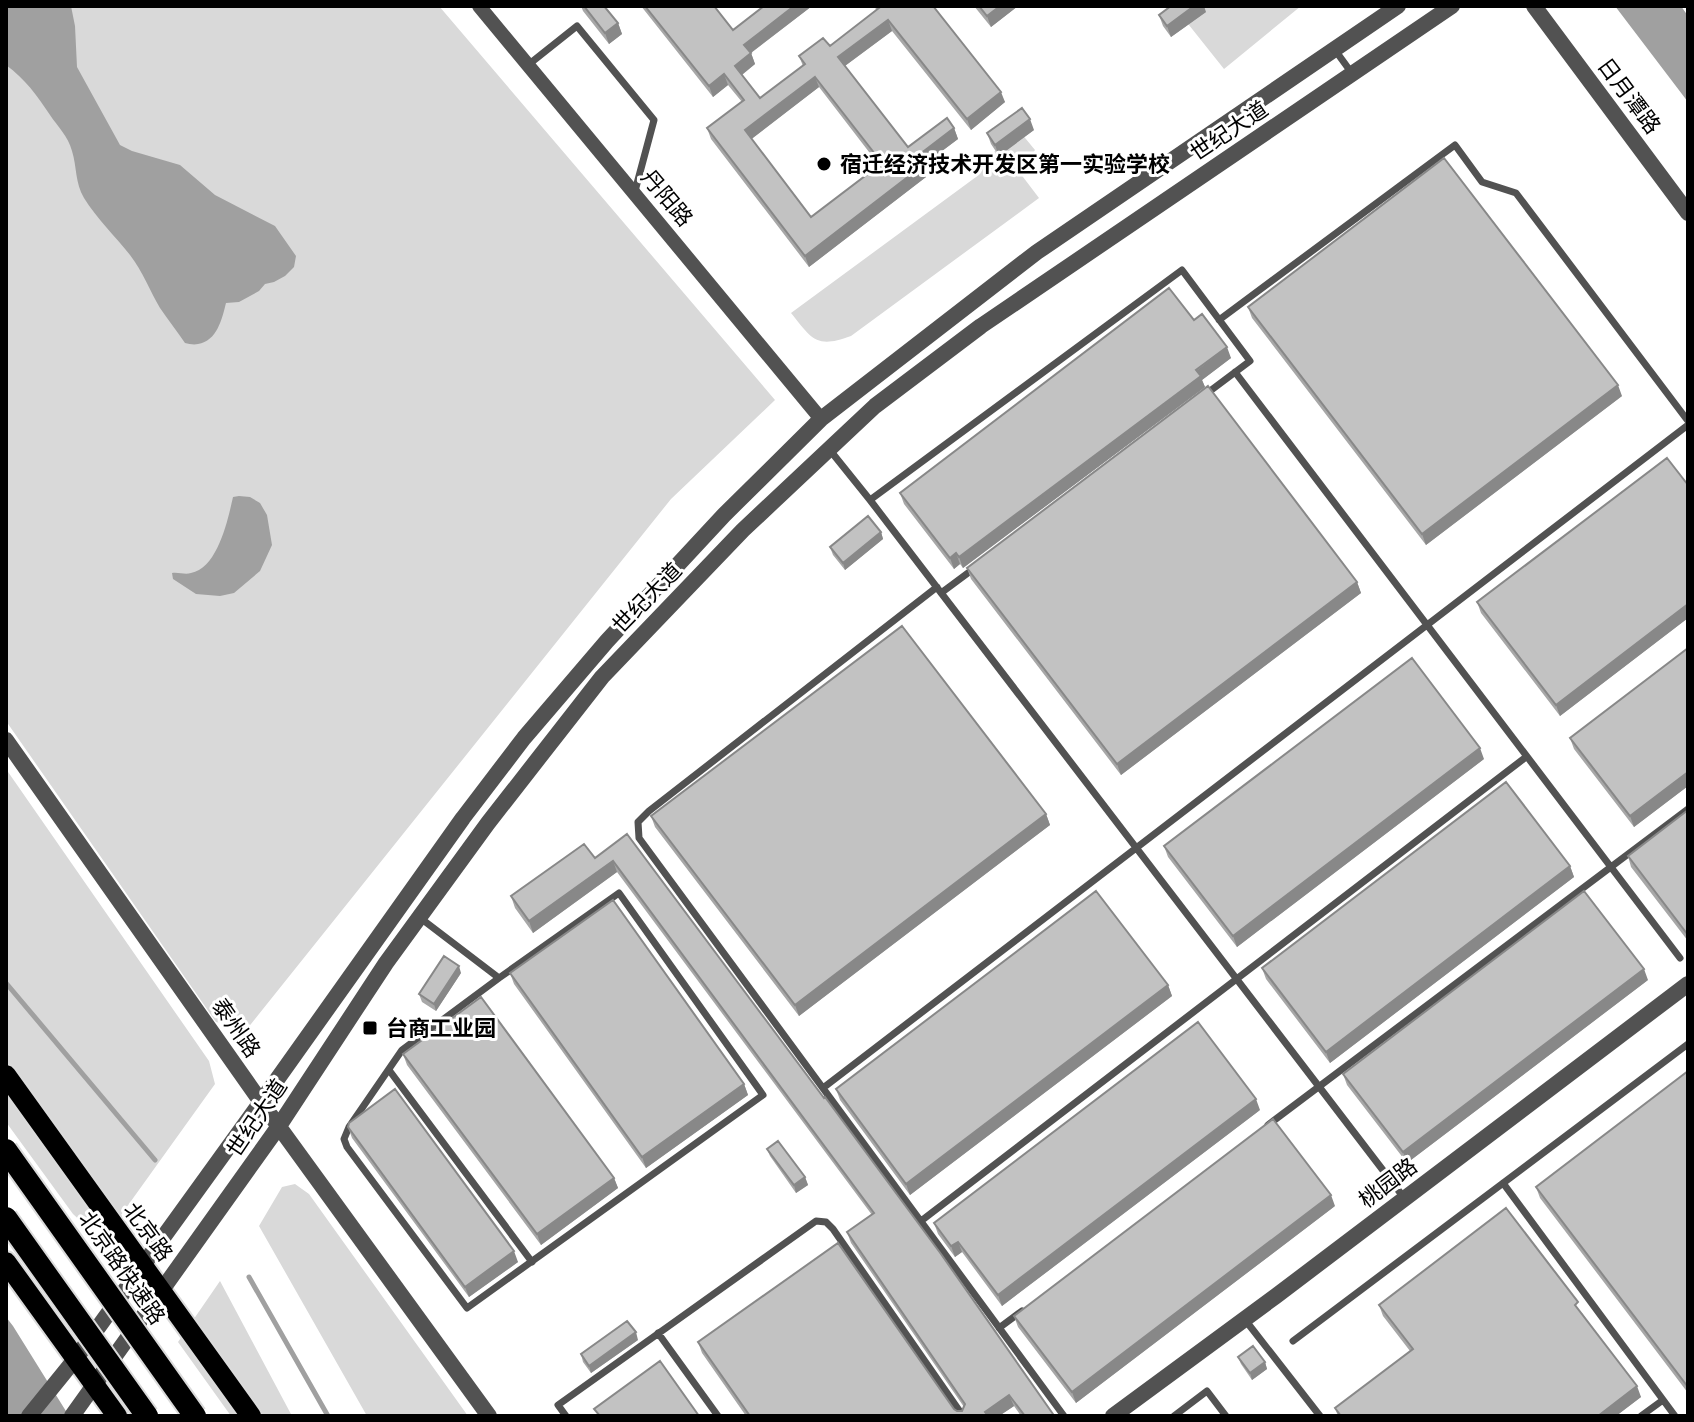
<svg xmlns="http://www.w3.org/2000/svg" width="1694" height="1422" viewBox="0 0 1694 1422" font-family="'Fira Sans Condensed','Noto Sans SC',sans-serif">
	<rect width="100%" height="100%" fill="#fff"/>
	<path fill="#d9d9d9" d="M6,6H439L775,400L671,499L247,1029L216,1022L6,721Z
		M1194,6H1301L1224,69L1181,15Z
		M1021,133L1035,150L1020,173L1039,198L851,336C816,349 812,339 791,313L976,177L995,151Z
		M6,769L209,1061L215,1084L116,1222L104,1229L86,1226L73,1214L6,1122Z
		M295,1184L309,1194L468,1416H367L259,1226L282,1187Z
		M220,1281L292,1416H231L178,1342Z"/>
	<path fill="#a0a0a0" d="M6,6H71L75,26L77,67L120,145L132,151L180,165L215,195L275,226L296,256L294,267L285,276L274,282L265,284L259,291L239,302L226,303C222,319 217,341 198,344C194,345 189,344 185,343C177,331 168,320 160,308C150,291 143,272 130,255C115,236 97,219 84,198C75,183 77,167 72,151C68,136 58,127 50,115C36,94 26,80 6,65Z
		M1615,6H1681L1688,16V102Z
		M239,496L250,497L260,503L267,515L272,545L260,571L234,593L220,596L196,594L173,579L172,573C179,572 185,575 191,573C218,568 228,519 233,497Z
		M6,1317L13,1326L69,1416H6Z"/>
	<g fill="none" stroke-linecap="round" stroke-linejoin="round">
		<path stroke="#a0a0a0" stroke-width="5" d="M6,983L155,1160
			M249,1277L328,1416"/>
		<g stroke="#dbdbdb" stroke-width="24">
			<path id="primary" d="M6,1075L251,1416
				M6,1262L117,1416"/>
		</g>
		<path stroke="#525252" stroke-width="7" d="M1335,50L1351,72
			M528,65L577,26L654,120L635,191
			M1219,320L1455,145L1482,182L1516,193L1688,421
			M1235,372L1680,958
			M1206,394L1250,361L1182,270L870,500L1405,1199
			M829,449L870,500
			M937,587L649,811L638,822L639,838L1064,1416
			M941,593L976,567
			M619,893L763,1095L467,1308L347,1147L344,1139L349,1127L402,1050L499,978Z
			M419,917L499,978
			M389,1070L532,1262
			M823,1088L1688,425
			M1268,1125L1688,809
			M1503,1183L1675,1416
			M921,1221L1526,757
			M1246,1321L1320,1416
			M999,1328L1022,1311
			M658,1333L718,1416
			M1293,1341L1688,1044
			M566,1416L558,1405L816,1221L826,1222L833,1229L963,1416
			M1174,1416L1207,1391L1226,1416
			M1641,1416L1663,1400"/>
		<path stroke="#525252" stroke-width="14" d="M479,6L821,419"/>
		<path stroke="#525252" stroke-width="16" d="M1534,6L1688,213
			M6,740L261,1102L489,1416
			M29,1416L76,1358L261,1102L463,818L524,738L607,641L724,515L821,419L1037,252L1398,6
			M72,1416L279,1126L386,963L488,823L602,677L743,530L875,406L981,326L1452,6
			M1113,1416L1276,1296L1688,984"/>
		<use href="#primary" stroke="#000" stroke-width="20"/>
		<g stroke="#dbdbdb" stroke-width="26" stroke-linecap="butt">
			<path id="trunk-bridge" d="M6,1150L195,1416
				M6,1218L147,1416"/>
		</g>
		<use href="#trunk-bridge" stroke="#000" stroke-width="22"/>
	</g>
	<path fill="#a7a7a7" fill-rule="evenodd" d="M581,6H604L618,23L622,34L609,44L583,11Z
		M641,6H714L733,30L764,6H812L751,53L755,64L742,75L760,98L803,66L799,56L830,46L876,10L875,6H933L1005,102L971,130L892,31L845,66L908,147L954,128L958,139L922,166L926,177L809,267L711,139L707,128L742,102L728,85L713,97ZM819,87L879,165L811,217L751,139Z
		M974,6H1018L991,27Z
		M1206,12L1171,37L1163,26L1159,15Z
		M1034,130L999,156L991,144L987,133Z
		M1248,307L1622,396L1426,545L1252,318Z
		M1194,320L1231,358L1202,380L1205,387L963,568L960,564L954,569L904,504L900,493Z
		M1688,485V618L1560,716L1481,613L1477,602Z
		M881,532L883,539L845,570L833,555L830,547Z
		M967,568L1357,582L1361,593L1121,775L971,579Z
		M1688,648V786L1634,827L1574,749L1570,738Z
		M1484,759L1237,947L1168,857L1164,846Z
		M1688,810V941L1631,867L1628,856Z
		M1046,814L1050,825L799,1016L655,827L651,816Z
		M627,834L1054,1416H1021L1014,1406L999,1416H746L702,1353L698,1342L954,1409L957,1411H962L964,1407L851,1243L847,1232L872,1215L617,872L533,933L515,908L511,896L595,858Z
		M1570,866L1574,877L1330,1063L1266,979L1262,968Z
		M461,973L436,1011L422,1002L419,994Z
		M510,973L744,1084L748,1095L646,1168L514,984Z
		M1648,980L1407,1163L1347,1085L1343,1074Z
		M1168,985L1172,996L910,1195L840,1100L836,1089Z
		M403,1054L614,1178L618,1188L541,1245L407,1065Z
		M1688,1071V1393L1540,1198L1536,1187Z
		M1260,1110L1002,1306L962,1252L955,1257L938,1234L934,1223Z
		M348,1127L518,1262L469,1297L352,1138Z
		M767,1149L805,1177L808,1185L796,1193L770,1156Z
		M1335,1206L1076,1403L1018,1327L1014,1316Z
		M1379,1305L1582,1313L1641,1397L1616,1416H1338L1335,1408L1410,1351L1383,1316Z
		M638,1340L591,1373L583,1362L581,1354Z
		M1238,1357L1265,1362L1267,1369L1252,1380L1241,1364Z"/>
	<path fill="#888" d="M794,6H812L748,55L744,45Z
		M1000,6H1018L991,27L987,16Z
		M1194,6H1204L1206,12L1171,37L1167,26Z
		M888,20L892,31L842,68L838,57Z
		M618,23L622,34L609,44L605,33Z
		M751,53L755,64L739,77L735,66Z
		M724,74L728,85L713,97L709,86Z
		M815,77L819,87L749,141L745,130Z
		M1001,92L1005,102L971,130L967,119Z
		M1030,119L1034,130L999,156L995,145Z
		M954,128L958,139L922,166L926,177L809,267L805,256L915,158Z
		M1227,347L1231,358L1202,380L1205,387L963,568L959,557Z
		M1618,385L1622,396L1426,545L1422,534Z
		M881,532L883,539L845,570L843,563Z
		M956,553L960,564L954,569L950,558Z
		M1357,582L1361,593L1121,775L1117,764Z
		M1688,604V618L1560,716L1556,705Z
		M1480,748L1484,759L1237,947L1233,936Z
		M1688,772V786L1634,827L1630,816Z
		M1046,814L1050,825L799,1016L795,1005Z
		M613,861L617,872L533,933L529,921Z
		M1570,866L1574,877L1330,1063L1326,1052Z
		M459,966L461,973L436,1011L434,1004Z
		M1644,969L1648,980L1407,1163L1403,1152Z
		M1168,985L1172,996L910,1195L906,1184Z
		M744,1084L748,1095L646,1168L642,1157Z
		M1256,1099L1260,1110L1002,1306L998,1295Z
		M805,1177L808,1185L796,1193L794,1185Z
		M614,1178L618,1188L541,1245L537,1234Z
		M1331,1195L1335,1206L1076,1403L1072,1392Z
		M958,1242L962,1252L955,1257L951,1246Z
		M514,1251L518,1262L469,1297L465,1287Z
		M636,1332L638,1340L591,1373L589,1366Z
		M1265,1362L1267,1369L1252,1380L1250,1373Z
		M1637,1386L1641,1397L1616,1416H1598Z
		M1009,1395L1014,1406L999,1416H987L985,1412Z"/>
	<path fill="#c2c2c2" stroke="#888" stroke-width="2" fill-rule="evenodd" d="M584,6H604L618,23L605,33Z
		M645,6H714L733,30L764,6H794L744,45L751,53L735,66L760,98L805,64L799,56L823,38L830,46L879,8L877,6H933L1001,92L967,119L888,20L838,57L908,147L947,118L954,128L915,158L922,166L805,256L707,128L744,100L724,74L709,86ZM815,77L882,163L811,217L745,130Z
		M979,6H1000L987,16Z
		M1171,6H1194L1167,26L1159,15Z
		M1022,108L1030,119L995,145L987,133Z
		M1444,158L1618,385L1422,534L1248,307Z
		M1169,288L1194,320L1202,314L1227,347L1196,370L1201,376L959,557L956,553L950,558L900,493Z
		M1208,386L1357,582L1117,764L967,568Z
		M1667,458L1688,485V604L1556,705L1477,602Z
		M868,516L881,532L843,563L830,547Z
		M902,626L1046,814L795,1005L651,816Z
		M1688,648V772L1630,816L1570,738Z
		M1412,658L1480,748L1233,936L1164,846Z
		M1506,782L1570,866L1326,1052L1262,968Z
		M1688,810V935L1628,856Z
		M627,834L824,1098L825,1097L941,1254L1053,1414L1049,1416H1025L1009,1395L985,1412L988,1416H750L698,1342L838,1243L954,1409L957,1411H962L965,1404L847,1232L874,1213L613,861L529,921L511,896L584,844L595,858Z
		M1096,891L1168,985L906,1184L836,1089Z
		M1584,891L1644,969L1403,1152L1343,1074Z
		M613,900L744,1084L642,1157L510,973Z
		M444,956L459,966L434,1004L419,994Z
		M481,997L614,1178L537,1234L403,1054Z
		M1198,1022L1256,1099L998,1295L958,1242L951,1246L934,1223Z
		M1688,1071V1387L1536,1187Z
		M395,1089L514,1251L465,1287L348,1127L349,1123Z
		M1273,1119L1331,1195L1072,1392L1014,1316Z
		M778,1141L805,1177L794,1185L767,1149Z
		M1506,1208L1578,1302L1575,1305L1637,1386L1598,1416H1341L1335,1408L1413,1349L1379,1305Z
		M627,1321L636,1332L589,1366L581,1354Z
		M1253,1346L1265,1362L1250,1373L1238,1357Z
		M660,1361L699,1416H600L594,1409Z"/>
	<g fill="#000" stroke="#fff" stroke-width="3">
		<circle cx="824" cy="164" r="8"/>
		<rect x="362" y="1020" width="16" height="16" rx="4"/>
	</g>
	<g text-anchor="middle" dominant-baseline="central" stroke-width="6" stroke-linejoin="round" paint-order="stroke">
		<g font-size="22" fill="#000" stroke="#fff">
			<text transform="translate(1629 96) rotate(53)">日月潭路</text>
			<text transform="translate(1229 131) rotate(-34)">世纪大道</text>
			<text transform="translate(667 198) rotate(50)">丹阳路</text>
			<text transform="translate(647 598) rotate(-46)">世纪大道</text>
			<text transform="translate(236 1028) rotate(55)">泰州路</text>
			<text transform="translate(257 1118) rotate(-56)">世纪大道</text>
			<text transform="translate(1388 1183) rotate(-37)">桃园路</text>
			<text transform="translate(148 1232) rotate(54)">北京路</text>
			<text transform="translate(122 1268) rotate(55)">北京路快速路</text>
		</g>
		<g font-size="22" font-weight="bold" fill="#000" stroke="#fff" text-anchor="start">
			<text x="840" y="164">宿迁经济技术开发区第一实验学校</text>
			<text x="386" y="1028">台商工业园</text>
		</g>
	</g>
	<rect width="1694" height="1422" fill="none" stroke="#000000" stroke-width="16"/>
</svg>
